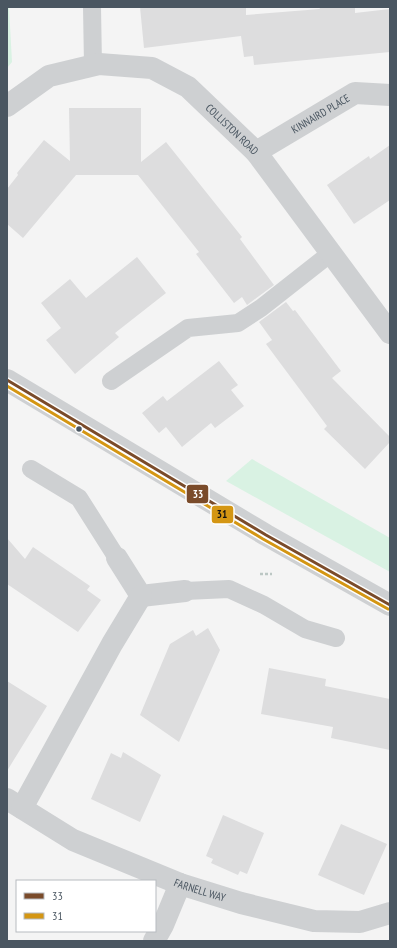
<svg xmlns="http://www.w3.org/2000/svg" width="397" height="948" viewBox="0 0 397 948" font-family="'PT Sans Narrow',sans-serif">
	<rect width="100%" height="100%" fill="#f4f4f4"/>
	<path fill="#d9f2e3" d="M7,7H9L12,62L7,68Z
		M252,459L390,538V572L226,481Z"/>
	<path fill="#ddddde" d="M140,7H246V15L320,9L319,7H355V13L390,9V52L254,65L253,56L244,57L241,36L144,48Z
		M69,108H141V162L166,142L242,237L240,239L274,285L247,305L242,297L234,303L196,254L199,252L138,175H76L23,238L7,224V189L18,175L17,173L44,140L70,161Z
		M390,145V200L354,224L327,185L369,156L370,159Z
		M137,257L166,293L115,333L119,337L75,374L46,340L61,328L41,303L70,279L86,298Z
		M286,302L293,311L295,310L341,371L332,378L390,437V442L365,469L324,429L327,426L266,344L272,340L259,322Z
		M219,361L238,385L231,390L244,406L215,428L211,423L182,447L166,427L159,433L142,413L163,396L167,401Z
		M7,538L25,559L33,547L90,586L87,590L101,600L78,632L7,584Z
		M208,628L220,650L179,742L140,715L170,644L193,630L196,636Z
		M269,668L326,679L325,686L390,699V750L331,738L333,727L261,714Z
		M7,681L47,706L7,771Z
		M123,752L161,775L140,822L91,799L111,753L121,758Z
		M223,815L264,833L247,874L240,871L238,875L211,863L213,859L206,856Z
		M341,824L387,844L364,895L318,875Z"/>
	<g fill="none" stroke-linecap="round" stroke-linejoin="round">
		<path stroke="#bcc7c4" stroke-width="2.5" stroke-dasharray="3 2" stroke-linecap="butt" d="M260,574H272"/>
		<path stroke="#ced0d2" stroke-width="18" d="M92,7L93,65
			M111,381L188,328L238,323L261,308L331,253
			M31,469L79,498L117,558
			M185,591L229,589L264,605L305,629L336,638"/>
		<g stroke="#ced0d2" stroke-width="22">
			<path id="s1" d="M7,106L49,76L99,64L152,68L188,87L256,152L390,333"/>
			<path id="s2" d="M256,152L355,93L390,95"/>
			<path d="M7,380L266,535L390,605"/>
			<path d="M117,558L141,596L185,591"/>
			<path id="s3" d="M7,799L73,840L180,884L241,903L314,921L360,922L390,913"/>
			<path d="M22,808L112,644L141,596"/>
			<path d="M154,941L163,925L180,884"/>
		</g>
		<g stroke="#fff" stroke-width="6">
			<path id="bus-1" d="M7,380L266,535L390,605"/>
		</g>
		<g stroke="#fff" stroke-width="6">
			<path id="bus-2" d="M7,386L263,539L388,609"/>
		</g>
		<use href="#bus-1" stroke="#7a4b2a" stroke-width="3"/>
		<use href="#bus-2" stroke="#d49613" stroke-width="3"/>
	</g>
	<circle fill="#4a5661" stroke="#fff" stroke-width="1.5" cx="79" cy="429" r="3.5"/>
	<g text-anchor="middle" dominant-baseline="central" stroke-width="3" stroke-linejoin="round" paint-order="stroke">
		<g font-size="11" fill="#4a5661" stroke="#fff">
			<text stroke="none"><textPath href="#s2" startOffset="75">KINNAIRD PLACE</textPath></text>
			<text stroke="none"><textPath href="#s1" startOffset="258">COLLISTON ROAD</textPath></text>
			<text stroke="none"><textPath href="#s3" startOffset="214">FARNELL WAY</textPath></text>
		</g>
	</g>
	<g stroke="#fff" stroke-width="1.5">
		<rect x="186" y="484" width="23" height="20" rx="4" fill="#7a4b2a"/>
		<rect x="211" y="505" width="23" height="19" rx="4" fill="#d49613"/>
	</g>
	<g font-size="11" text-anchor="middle" font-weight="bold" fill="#fff">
		<text x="198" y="498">33</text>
	</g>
	<g font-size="11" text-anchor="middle" font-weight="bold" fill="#111">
		<text x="222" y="518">31</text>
	</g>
	<rect width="397" height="948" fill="none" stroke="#4a5661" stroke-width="16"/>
	<rect x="16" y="880" width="140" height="52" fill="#ffffff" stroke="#b7bbc0"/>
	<rect x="24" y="893" width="20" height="6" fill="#7a4b2a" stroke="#b7bbc0"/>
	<text x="52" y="900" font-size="12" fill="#4a5661">33</text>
	<rect x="24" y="913" width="20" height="6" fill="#d49613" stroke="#b7bbc0"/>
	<text x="52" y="920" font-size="12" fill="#4a5661">31</text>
</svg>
